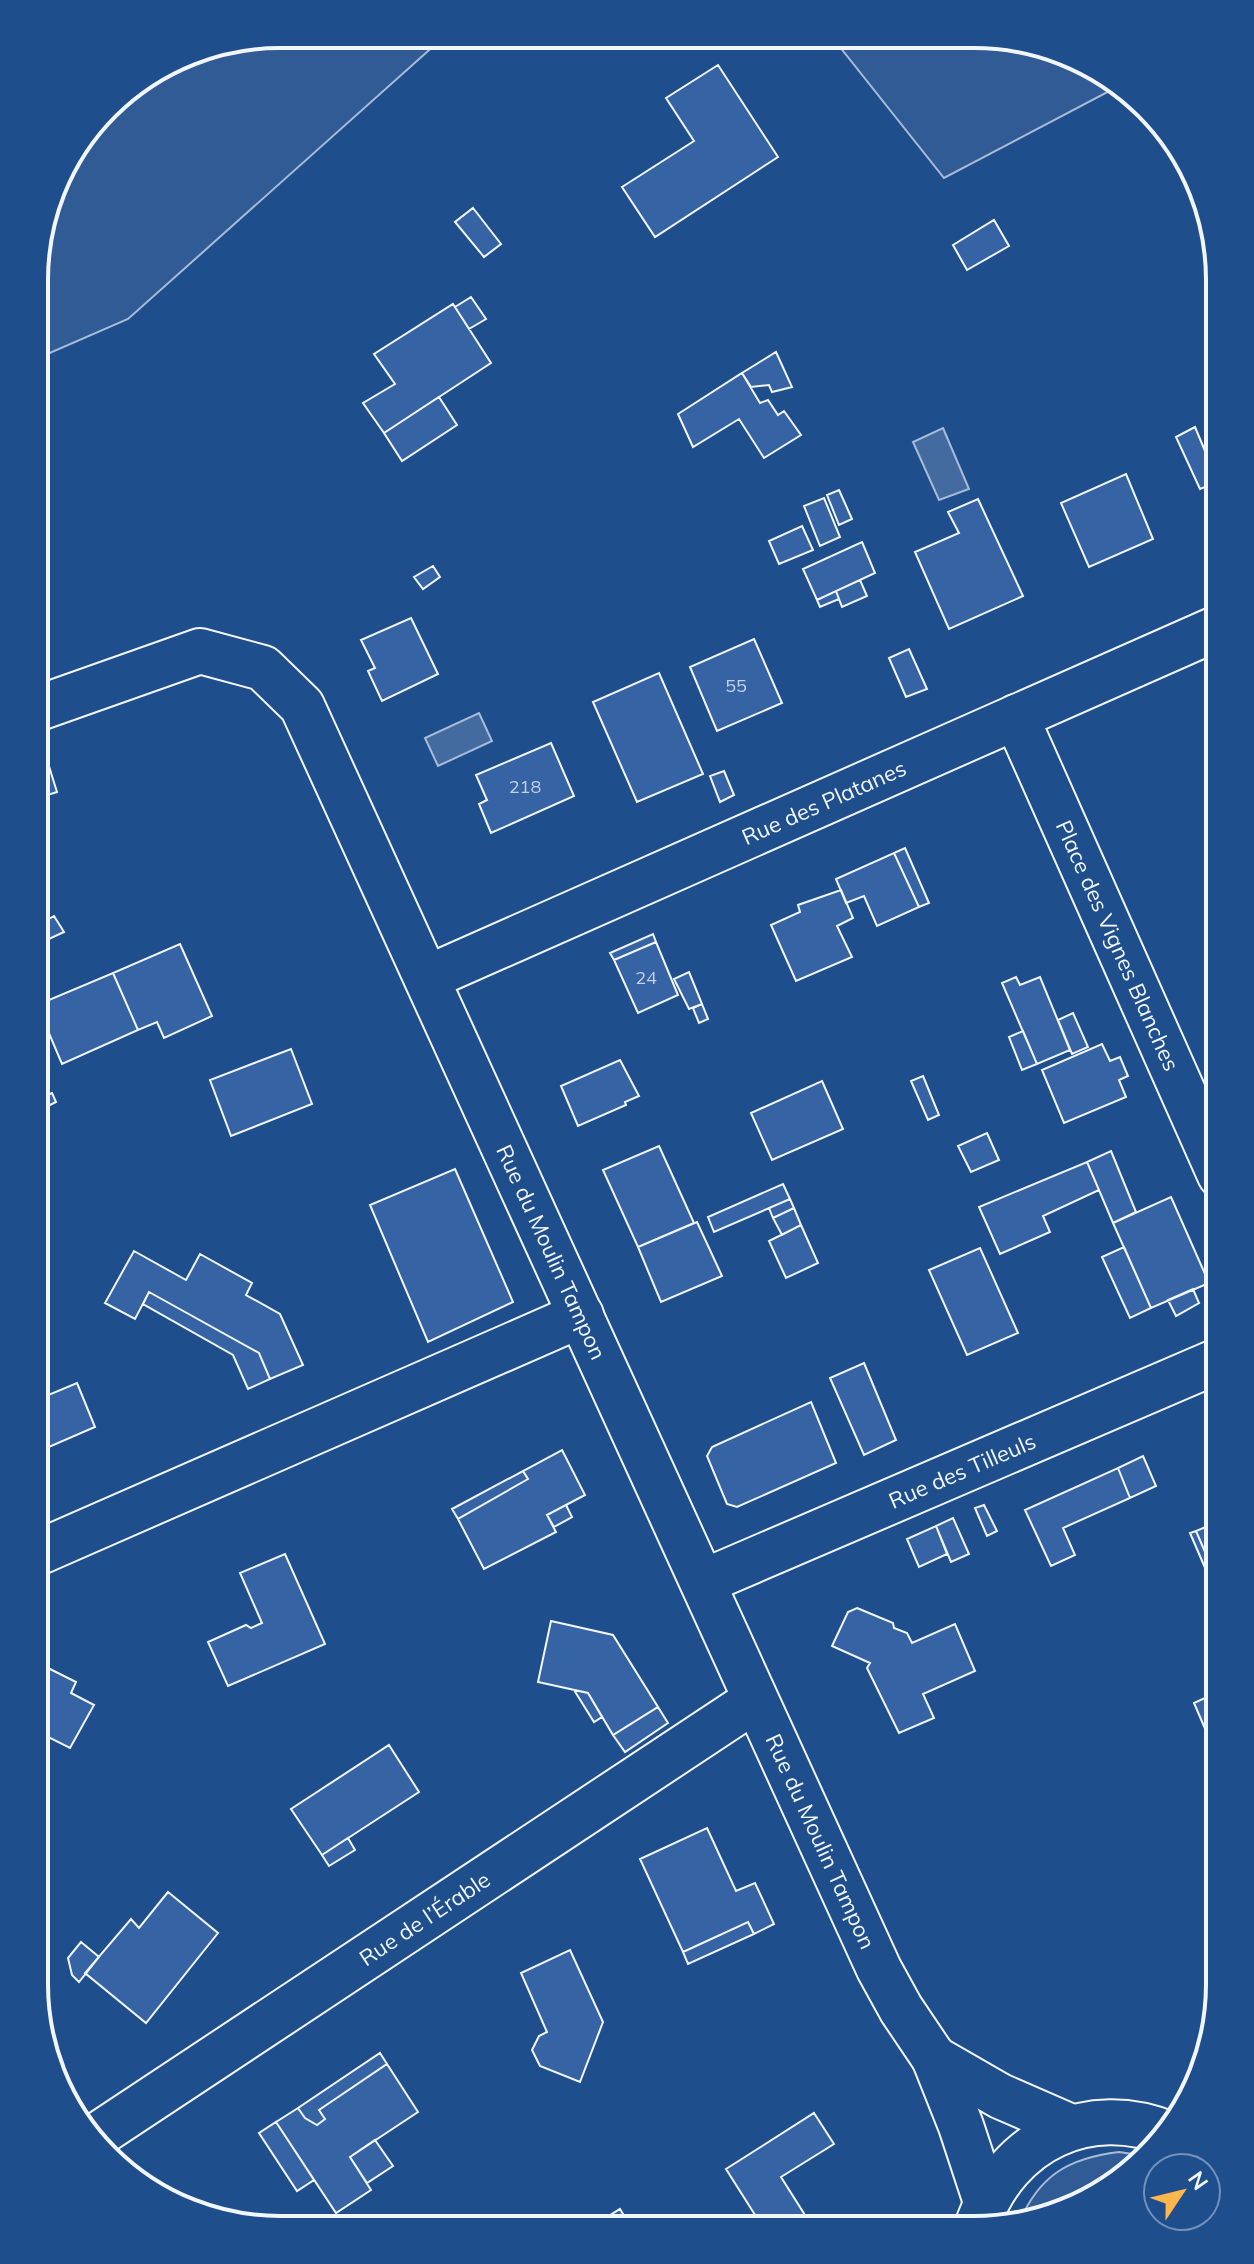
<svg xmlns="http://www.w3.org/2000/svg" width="1254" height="2264" viewBox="0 0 1254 2264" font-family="Mulish,sans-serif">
	<rect width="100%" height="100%" fill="#1f4e8c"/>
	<path fill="#305b95" stroke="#a8bbd7" stroke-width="2" d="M280,34L446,35L128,319L36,359V248L60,171L117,95L186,53Z
		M832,37L1022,39L1119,86L944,178Z
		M1119,2152L1146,2156L1111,2188L1054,2217L1019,2223C1039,2175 1069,2158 1119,2152Z"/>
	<path fill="#446ba0" stroke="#a8bbd7" stroke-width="2" d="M943,428L969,489L939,500L913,442Z
		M479,713L492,741L438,766L425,738Z"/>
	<path fill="#3563a3" stroke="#f2f6ff" stroke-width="2" d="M718,65L778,157L655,237L622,187L694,141L666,98Z
		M473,208L501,244L484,257L455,222Z
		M994,220L1009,246L967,270L953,245Z
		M471,297L486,319L469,329L455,307Z
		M453,304L491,363L384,433L363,403L395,384L374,354Z
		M776,352L792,387L772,392L769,385L751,387L742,373Z
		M742,373L760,403L768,400L778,415L784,411L801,435L764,458L739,419L693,447L678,414Z
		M439,397L457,425L402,461L384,433Z
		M1195,427L1218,482L1200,489L1176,437Z
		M1126,474L1153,539L1089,567L1061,503Z
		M839,490L852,519L839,525L827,495Z
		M824,498L840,537L820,546L804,506Z
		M978,499L1023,596L949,629L915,552L959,533L948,512Z
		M802,526L813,550L779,564L769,541Z
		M862,542L875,573L817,600L803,569Z
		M433,566L440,577L423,589L414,577Z
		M860,580L867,596L842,607L836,591Z
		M836,591L839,599L820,607L817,600Z
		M411,618L438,674L382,701L368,671L375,668L361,640Z
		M754,639L782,703L717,731L690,667Z
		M909,649L927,689L906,697L889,658Z
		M659,673L703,774L637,802L593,702Z
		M39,734L57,792L35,799V735Z
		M551,743L574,796L491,833L479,804L487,800L476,775Z
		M724,771L734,795L720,802L710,776Z
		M905,848L929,903L919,907L894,853Z
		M894,853L919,907L877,926L864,896L846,903L836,879Z
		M841,890L853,918L837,926L852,957L796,981L771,925L800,912L798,905Z
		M54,916L64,932L49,939L40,924Z
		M653,934L656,942L614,960L610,953Z
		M656,942L678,995L638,1013L614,960Z
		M180,944L212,1016L164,1038L157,1022L138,1030L113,973Z
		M689,972L702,1004L689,1009L674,979Z
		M113,973L138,1030L62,1064L37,1005Z
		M1016,977L1020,985L1040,977L1070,1050L1037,1064L1002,983Z
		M702,1004L708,1019L699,1023L693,1008Z
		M1073,1013L1088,1047L1072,1054L1058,1020Z
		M1023,1031L1037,1064L1022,1070L1009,1037Z
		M1102,1044L1110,1061L1120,1057L1128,1076L1119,1080L1126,1097L1064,1123L1042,1070Z
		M291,1049L312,1104L231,1136L210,1080Z
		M620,1060L639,1096L625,1102L626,1105L578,1126L561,1086Z
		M923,1076L939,1115L928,1120L911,1081Z
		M822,1081L843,1129L772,1160L751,1113Z
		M52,1093L56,1102L40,1110L36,1100Z
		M987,1133L999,1160L971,1172L958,1146Z
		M659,1146L694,1223L638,1247L603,1170Z
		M1111,1151L1136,1212L1113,1223L1087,1162Z
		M1087,1162L1099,1190L1043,1216L1050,1232L1000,1254L979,1207Z
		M455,1169L513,1302L428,1342L370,1205Z
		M783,1184L790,1199L714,1232L708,1217Z
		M1171,1197L1209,1283L1151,1308L1113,1223Z
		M790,1199L794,1208L773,1218L769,1208Z
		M794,1208L801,1225L782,1235L773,1218Z
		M697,1222L722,1276L661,1302L638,1247Z
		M801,1225L818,1263L786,1278L769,1241Z
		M1124,1247L1151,1308L1130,1318L1102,1257Z
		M980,1248L1018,1333L967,1355L929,1270Z
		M134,1251L186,1280L200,1254L252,1283L246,1295L280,1314L303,1365L270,1379L259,1353L149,1292L135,1319L105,1303Z
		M1193,1289L1199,1303L1176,1316L1168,1300Z
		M149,1292L259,1353L270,1379L248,1389L233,1355L143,1304Z
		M864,1363L896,1440L864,1455L830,1378Z
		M77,1383L95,1427L35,1453V1389L39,1399Z
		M811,1402L836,1463L737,1507L727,1504L707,1456L712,1447Z
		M562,1450L585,1495L547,1515L556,1532L484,1569L458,1519L528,1479L523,1471Z
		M1143,1456L1156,1486L1130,1498L1118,1468Z
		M1118,1468L1130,1498L1063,1528L1075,1555L1051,1566L1025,1510Z
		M523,1471L528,1479L458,1519L452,1509Z
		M566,1505L572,1517L554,1527L547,1515Z
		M984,1505L997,1531L987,1536L975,1508Z
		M953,1518L969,1554L951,1562L936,1526Z
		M1220,1521V1581L1218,1582L1196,1531Z
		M936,1526L947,1554L919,1567L907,1539Z
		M1196,1531L1218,1582L1212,1584L1190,1533Z
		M285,1554L325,1644L228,1686L208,1642L246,1625L251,1628L262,1623L240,1573Z
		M857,1608L893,1623L894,1628L907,1633L912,1643L955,1624L975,1671L923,1694L934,1718L899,1733L867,1668L870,1663L832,1646L848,1612Z
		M551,1621L613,1635L658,1707L613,1735L588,1693L538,1682Z
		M34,1661L76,1682L71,1693L94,1705L70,1748L34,1730Z
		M574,1690L588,1693L602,1717L594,1722Z
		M1220,1691V1725L1206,1731L1194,1703Z
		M658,1707L668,1723L625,1752L613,1735Z
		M389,1745L419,1792L322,1855L291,1809Z
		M707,1828L736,1891L755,1883L774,1924L754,1934L748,1922L683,1952L640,1859Z
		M348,1838L355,1850L329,1866L322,1855Z
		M168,1892L218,1933L146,2023L85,1973L131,1919L139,1928Z
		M748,1922L754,1934L688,1964L683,1952Z
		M81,1942L99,1957L79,1982L72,1975L68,1958Z
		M570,1950L603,2022L580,2082L540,2066L532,2050L539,2036L547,2032L521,1973Z
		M380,2053L387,2064L319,2110L325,2119L317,2125L305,2118L298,2108Z
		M387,2064L418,2112L350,2157L371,2190L336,2213L276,2122L298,2108L305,2118L317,2125L325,2119L319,2110Z
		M814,2113L834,2144L781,2177L810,2223L800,2229H764L726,2169Z
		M276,2122L314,2180L297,2191L259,2133Z
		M375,2140L393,2166L367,2183L350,2157Z
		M620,2209L632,2229H588Z"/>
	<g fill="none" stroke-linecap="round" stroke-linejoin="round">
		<g stroke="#f2f6ff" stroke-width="48">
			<g id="minor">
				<path id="s1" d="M36,709L200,651L263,668L302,706L879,1969L901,2009L934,2058L961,2126L986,2202"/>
				<path id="s2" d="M1016,717L1220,1175"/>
				<path id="s3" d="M427,978L1220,627"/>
				<path d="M35,1554L581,1315"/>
				<path id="s4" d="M703,1582L1220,1360"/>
				<path d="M934,2058L1000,2096L1071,2127"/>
				<path id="s5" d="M96,2136L755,1700"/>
				<path d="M979,2221C1008,2140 1089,2101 1169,2134"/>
			</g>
		</g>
		<use href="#minor" stroke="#1f4e8c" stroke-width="44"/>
	</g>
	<g text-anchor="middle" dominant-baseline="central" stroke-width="6" stroke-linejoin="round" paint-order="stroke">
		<g font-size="18" fill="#c3d1e8">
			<text x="736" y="685">55</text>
			<text x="525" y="786">218</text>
			<text x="646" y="977">24</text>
		</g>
		<g font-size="22" fill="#f2f6ff" stroke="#1f4e8c">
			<text stroke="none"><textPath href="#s3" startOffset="434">Rue des Platanes</textPath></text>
			<text stroke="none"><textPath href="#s2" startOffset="250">Place des Vignes Blanches</textPath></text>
			<text stroke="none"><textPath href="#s1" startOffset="894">Rue du Moulin Tampon</textPath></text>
			<text stroke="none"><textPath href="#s4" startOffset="282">Rue des Tilleuls</textPath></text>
			<text stroke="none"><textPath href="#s1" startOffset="1542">Rue du Moulin Tampon</textPath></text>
			<text stroke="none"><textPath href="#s5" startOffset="394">Rue de l’Érable</textPath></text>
		</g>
	</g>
	<path d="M0 0H1254V2264H0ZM280 48H974A232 232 0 0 1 1206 280V1984A232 232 0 0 1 974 2216H280A232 232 0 0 1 48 1984V280A232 232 0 0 1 280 48Z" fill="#1f4e8c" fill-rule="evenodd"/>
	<path fill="none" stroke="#f2f6ff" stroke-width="4" d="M280 48H974A232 232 0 0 1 1206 280V1984A232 232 0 0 1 974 2216H280A232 232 0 0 1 48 1984V280A232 232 0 0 1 280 48Z"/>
	<g transform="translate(1182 2192) rotate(55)"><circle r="38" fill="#1f4e8c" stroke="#7391ba" stroke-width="2"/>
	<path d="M0-6L14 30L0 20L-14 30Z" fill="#ffb74d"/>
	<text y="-12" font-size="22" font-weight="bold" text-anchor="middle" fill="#f2f6ff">N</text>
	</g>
</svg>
